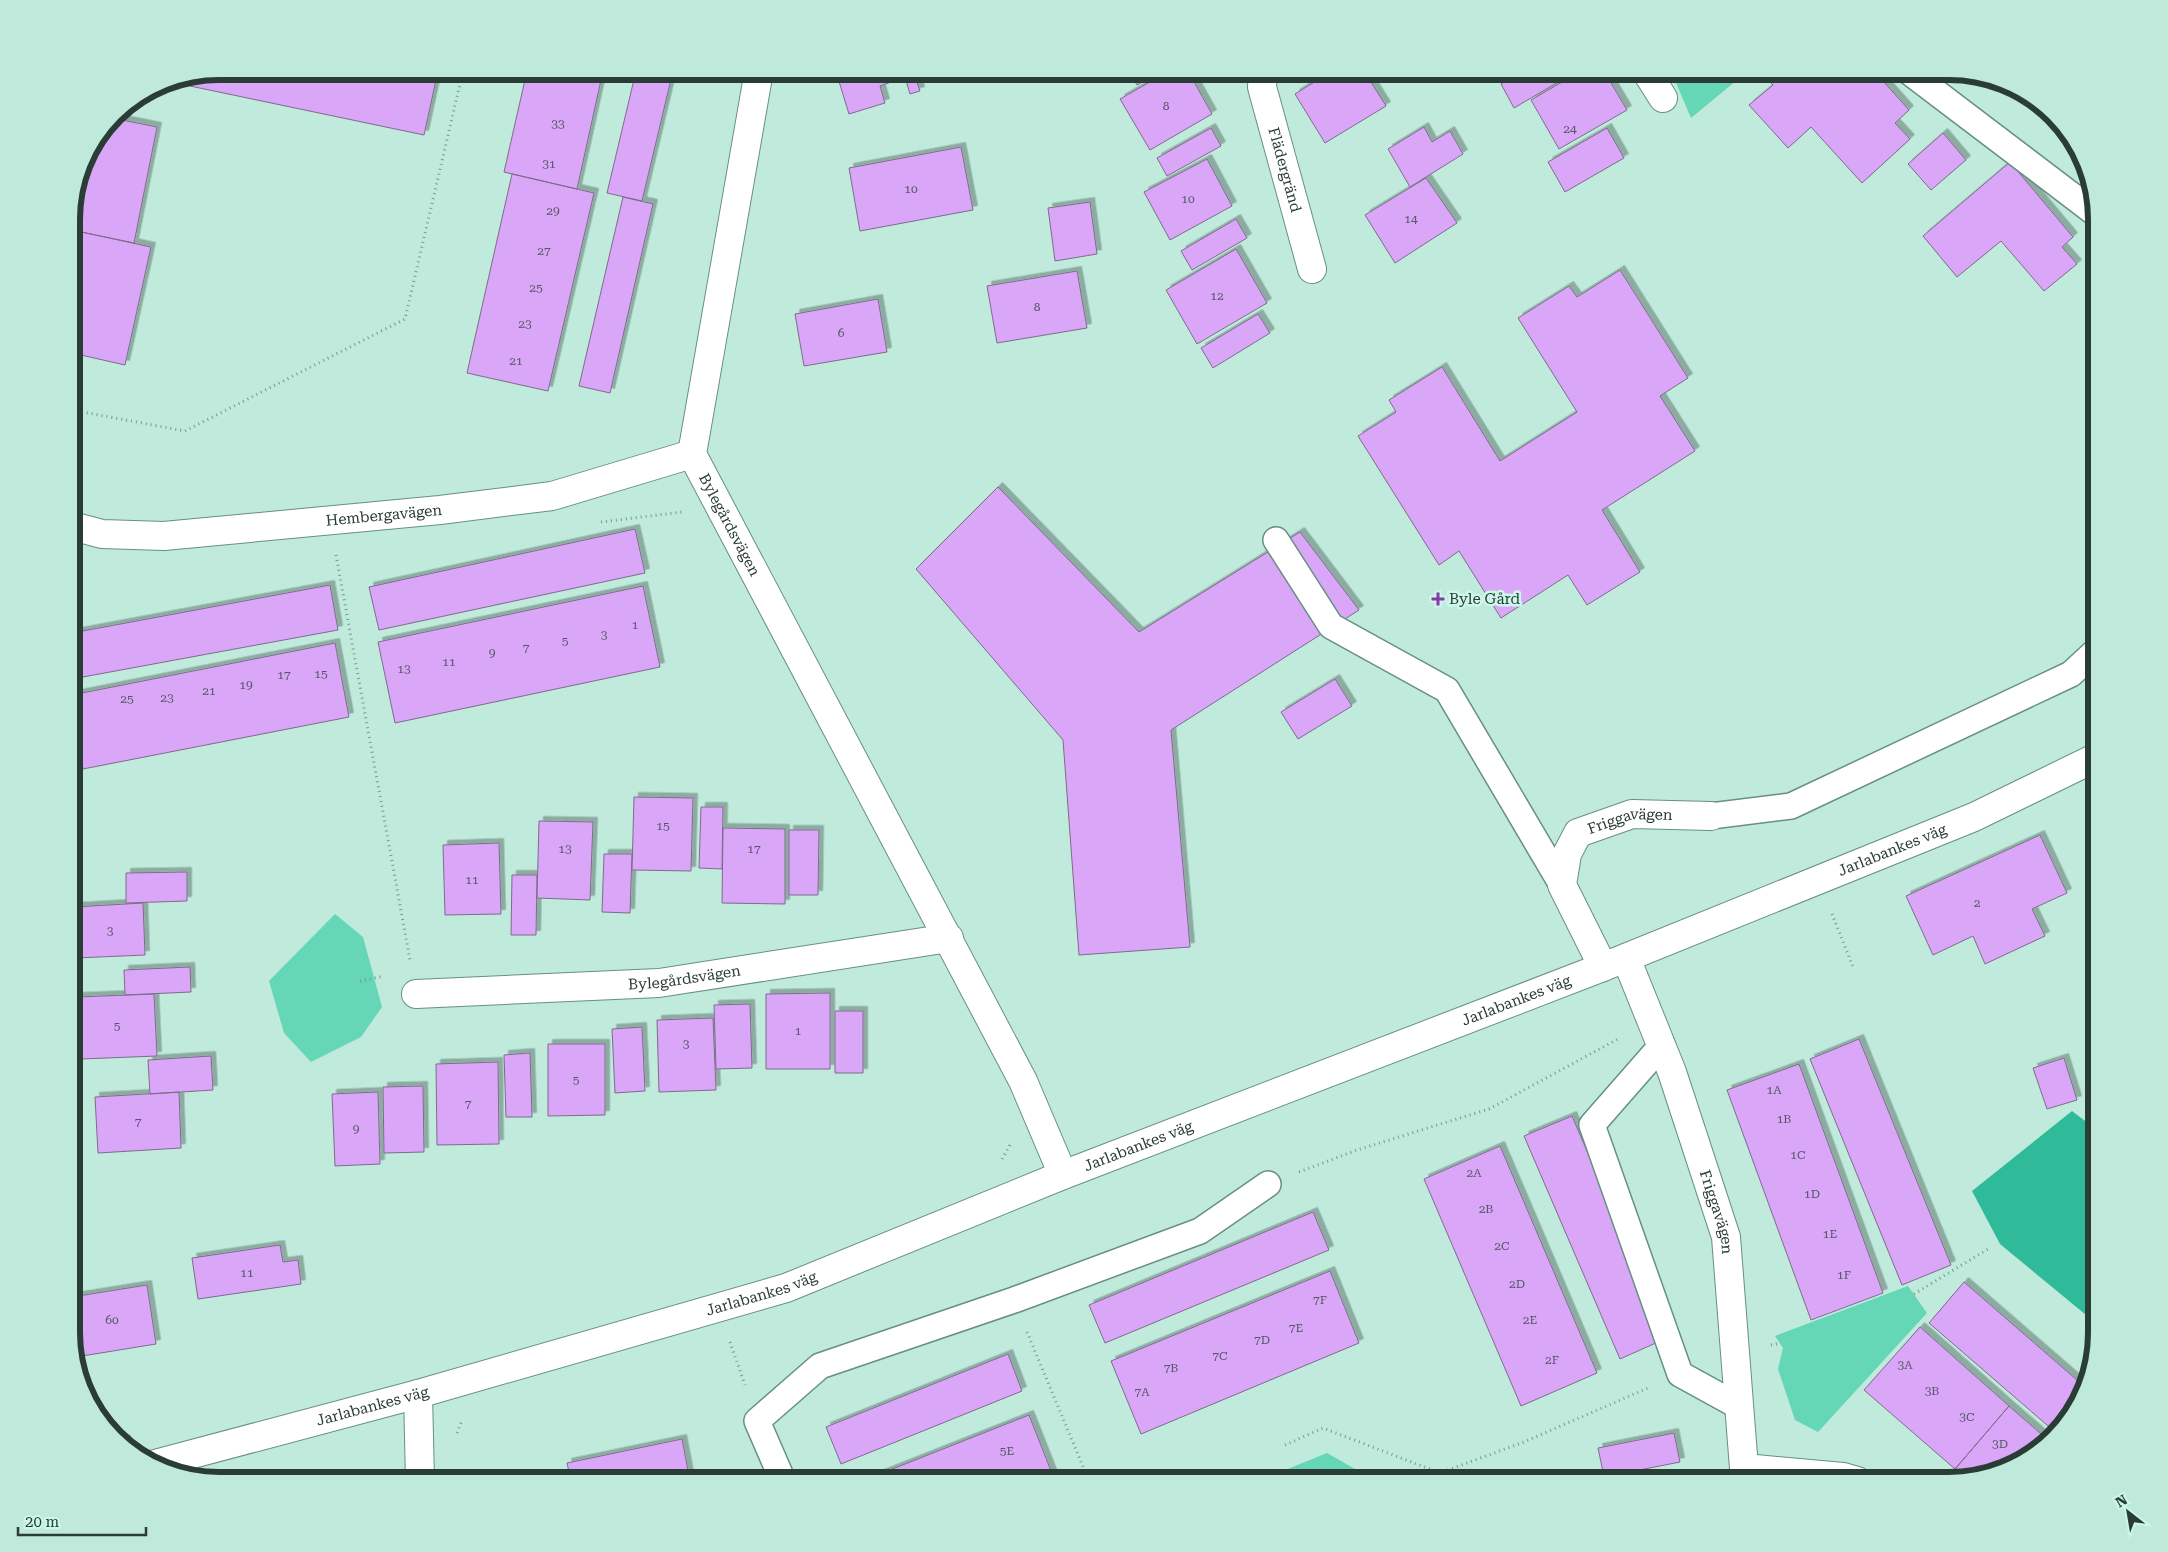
<svg xmlns="http://www.w3.org/2000/svg" width="2168" height="1552" viewBox="0 0 2168 1552" font-family="'Roboto Serif',serif">
	<defs>
		<filter id="shadow"><feDropShadow dx="4.5" dy="-4.5" stdDeviation="0" flood-color="#0004"/></filter>
	</defs>
	<rect width="100%" height="100%" fill="#bfeadc"/>
	<path fill="#65d6b6" d="M1671,71H1748L1691,118Z
		M335,914L363,937L382,1007L361,1037L311,1062L284,1033L269,981Z
		M1908,1286L1927,1313L1818,1432L1795,1420L1778,1369L1783,1348L1775,1336Z
		M1327,1453L1376,1481H1258Z"/>
	<path fill="#2fba99" d="M2072,1111L2097,1130V1324L2000,1244L1972,1191Z"/>
	<path fill="#d9a6f8" stroke="#7e6c89" filter="url(#shadow)" d="M219,71H438L424,135L190,86L192,77Z
		M527,71H603L577,189L504,172Z
		M636,71H673L642,201L607,193Z
		M850,71H930L915,76L920,91L910,94L905,77L880,86L885,103L849,114L837,75Z
		M1129,71H1160L1137,85Z
		M1169,71H1188L1212,114L1150,150L1120,99Z
		M1332,71H1364L1386,106L1325,143L1295,94Z
		M1523,71H1570L1572,74L1514,108L1501,84Z
		M1581,71H1604L1627,110L1559,149L1531,100Z
		M1773,71H1874L1909,110L1895,123L1910,139L1862,183L1811,127L1788,148L1749,105L1773,85L1766,77Z
		M112,118L157,127L134,243L72,230V210L86,154Z
		M1424,127L1432,142L1450,131L1463,154L1410,187L1388,149Z
		M1211,128L1221,146L1167,176L1157,158Z
		M1607,128L1624,158L1565,192L1548,162Z
		M1943,133L1966,160L1931,190L1908,164Z
		M961,147L973,210L860,231L849,168Z
		M1207,159L1232,206L1170,240L1144,192Z
		M2010,162L2073,237L2062,247L2077,264L2044,291L2001,241L1957,277L1923,236Z
		M512,174L594,193L548,391L467,373Z
		M1426,178L1457,223L1395,263L1365,215Z
		M623,197L653,204L610,393L579,386Z
		M1090,202L1097,254L1055,261L1048,208Z
		M1236,219L1247,238L1192,270L1181,251Z
		M72,230L151,247L125,365L72,353Z
		M1236,249L1267,303L1197,344L1166,290Z
		M1620,270L1688,378L1660,396L1695,451L1602,510L1640,572L1587,605L1568,575L1501,618L1459,551L1439,565L1358,436L1396,412L1389,400L1442,367L1500,461L1577,412L1518,318L1569,286L1577,297Z
		M1077,271L1087,328L997,343L987,286Z
		M878,299L887,352L804,366L795,314Z
		M1258,314L1270,333L1213,368L1201,348Z
		M998,487L1139,632L1300,532L1359,610L1171,730L1190,947L1079,955L1063,740L916,569Z
		M635,529L645,573L379,630L369,587Z
		M330,585L338,630L72,679V633Z
		M643,586L660,667L395,723L378,642Z
		M335,643L349,717L83,769L72,713V695Z
		M1335,679L1352,706L1298,739L1281,712Z
		M634,797L693,798L691,871L632,870Z
		M701,807H723L722,869L699,868Z
		M539,821L593,822L590,900L537,898Z
		M2097,821V845L2088,825Z
		M723,828L785,829V904L722,903Z
		M789,830H819L818,895H789Z
		M2040,835L2067,893L2032,909L2045,936L1985,964L1973,936L1933,955L1906,896Z
		M499,843L501,914L445,915L443,845Z
		M604,854H632L630,913L602,912Z
		M187,872V901L126,903V873Z
		M512,875H537L536,935H511Z
		M143,903L145,955L76,958L74,907Z
		M190,967L191,992L125,995L124,970Z
		M830,993V1069H766V994Z
		M154,994L157,1056L81,1059L78,997Z
		M750,1004L752,1068L716,1069L714,1005Z
		M835,1011H863V1073H835Z
		M713,1018L716,1090L659,1092L657,1020Z
		M642,1027L645,1091L615,1093L612,1029Z
		M1859,1039L1951,1265L1902,1285L1810,1059Z
		M548,1044H605V1115L548,1116Z
		M530,1053L532,1117H506L504,1055Z
		M211,1056L213,1090L150,1094L148,1060Z
		M2064,1058L2077,1100L2047,1109L2033,1068Z
		M498,1062L499,1144L437,1145L436,1064Z
		M1799,1064L1883,1293L1811,1320L1727,1090Z
		M423,1086L424,1152L384,1153L383,1087Z
		M179,1092L181,1148L98,1153L95,1097Z
		M378,1092L380,1164L335,1166L332,1094Z
		M1572,1116L1667,1338L1620,1359L1524,1136Z
		M1500,1146L1597,1373L1521,1406L1424,1179Z
		M1313,1212L1329,1250L1105,1343L1089,1305Z
		M280,1245L283,1262L298,1260L301,1284L198,1299L192,1258Z
		M1330,1271L1359,1343L1141,1434L1111,1361Z
		M1964,1282L2085,1387L2066,1423L2055,1432L1929,1323Z
		M147,1285L156,1344L76,1357L72,1342V1297Z
		M1920,1327L2009,1406L1955,1469L1864,1390Z
		M1008,1354L1022,1391L841,1464L826,1427Z
		M2009,1406L2047,1439L2014,1465L1964,1477L1955,1469Z
		M1029,1415L1055,1481H862Z
		M1674,1433L1680,1462L1604,1477L1598,1448Z
		M682,1439L690,1481H571L567,1463Z"/>
	<g fill="none" stroke-linecap="round" stroke-linejoin="round">
		<g stroke="#679083" stroke-width="28">
			<path id="lane" d="M1908,71L2095,213
				M1276,540L1331,626L1447,690L1562,885
				M1711,816L1791,806L2071,674L2097,650
				M1662,1045L1592,1125L1680,1374L1740,1407
				M783,1481L757,1421L820,1366L1014,1300L1200,1231L1268,1184"/>
		</g>
		<g stroke="#679083" stroke-width="30">
			<g id="street">
				<path id="s1" d="M759,71L692,454L1023,1081L1063,1175"/>
				<path id="s2" d="M1263,71L1262,87L1312,269"/>
				<path d="M1646,71L1663,98"/>
				<path id="s3" d="M72,526L102,534L164,536L440,510L552,496L692,454"/>
				<path id="s4" d="M1626,958L1672,1072L1726,1237L1745,1481"/>
				<path id="s5" d="M1603,967L1562,885L1567,854L1578,833L1632,814L1711,816"/>
				<path id="s6" d="M416,994L659,983L949,938"/>
				<path d="M418,1394L420,1481"/>
				<path d="M1745,1468L1843,1477L1857,1481"/>
			</g>
		</g>
		<g stroke="#679083" stroke-width="30">
			<g id="secondary">
				<path id="s7" d="M155,1464L418,1394L786,1288L1063,1175L1603,967L1974,817L2097,757"/>
			</g>
		</g>
		<path stroke="#7a9a8f" stroke-width="3" stroke-dasharray="1 4" stroke-linecap="butt" d="M72,410L185,431L405,319L463,71
			M601,522L682,512
			M336,555L410,960
			M1832,914L1853,967
			M360,981L384,976
			M1002,1159L1010,1145
			M1299,1172L1357,1150L1489,1109L1618,1039
			M1914,1294L1988,1249
			M1027,1332L1089,1481
			M730,1342L745,1385
			M1771,1345L1780,1343
			M457,1433L462,1420
			M120,1439L131,1436
			M1285,1445L1323,1428L1440,1473L1524,1442L1648,1388"/>
		<use href="#lane" stroke="#fff" stroke-width="25"/>
		<use href="#street" stroke="#fff" stroke-width="28"/>
		<use href="#secondary" stroke="#fff" stroke-width="28"/>
	</g>
	<path fill="#8539ab" stroke="#ccf8e9" stroke-width="2" d="M1435.5 591.5h5v5h5v5h-5v5h-5v-5h-5v-5h5z"/>
	<g text-anchor="middle" dominant-baseline="central" stroke-width="5" stroke-linejoin="round" paint-order="stroke">
		<g font-size="12" fill="#565666">
			<text x="1166" y="106">8</text>
			<text x="558" y="124">33</text>
			<text x="1570" y="129">24</text>
			<text x="549" y="164">31</text>
			<text x="911" y="189">10</text>
			<text x="1188" y="199">10</text>
			<text x="553" y="211">29</text>
			<text x="1411" y="219">14</text>
			<text x="544" y="251">27</text>
			<text x="536" y="288">25</text>
			<text x="1217" y="296">12</text>
			<text x="1037" y="307">8</text>
			<text x="525" y="324">23</text>
			<text x="841" y="333">6</text>
			<text x="516" y="361">21</text>
			<text x="635" y="625">1</text>
			<text x="604" y="635">3</text>
			<text x="565" y="641">5</text>
			<text x="526" y="648">7</text>
			<text x="492" y="653">9</text>
			<text x="449" y="662">11</text>
			<text x="404" y="669">13</text>
			<text x="321" y="674">15</text>
			<text x="284" y="675">17</text>
			<text x="246" y="685">19</text>
			<text x="209" y="691">21</text>
			<text x="167" y="698">23</text>
			<text x="127" y="699">25</text>
			<text x="663" y="826">15</text>
			<text x="565" y="849">13</text>
			<text x="754" y="849">17</text>
			<text x="472" y="880">11</text>
			<text x="1977" y="903">2</text>
			<text x="110" y="931">3</text>
			<text x="117" y="1026">5</text>
			<text x="798" y="1031">1</text>
			<text x="686" y="1044">3</text>
			<text x="576" y="1080">5</text>
			<text x="1774" y="1090">1A</text>
			<text x="468" y="1104">7</text>
			<text x="1784" y="1119">1B</text>
			<text x="138" y="1122">7</text>
			<text x="356" y="1129">9</text>
			<text x="1798" y="1155">1C</text>
			<text x="1474" y="1173">2A</text>
			<text x="1812" y="1194">1D</text>
			<text x="1486" y="1209">2B</text>
			<text x="1830" y="1234">1E</text>
			<text x="1502" y="1246">2C</text>
			<text x="247" y="1273">11</text>
			<text x="1844" y="1275">1F</text>
			<text x="1517" y="1284">2D</text>
			<text x="1320" y="1300">7F</text>
			<text x="112" y="1320">60</text>
			<text x="1530" y="1320">2E</text>
			<text x="1296" y="1328">7E</text>
			<text x="1262" y="1340">7D</text>
			<text x="1220" y="1356">7C</text>
			<text x="1552" y="1360">2F</text>
			<text x="1905" y="1365">3A</text>
			<text x="1171" y="1368">7B</text>
			<text x="1932" y="1391">3B</text>
			<text x="1142" y="1392">7A</text>
			<text x="1967" y="1417">3C</text>
			<text x="2000" y="1444">3D</text>
			<text x="1007" y="1451">5E</text>
		</g>
		<g font-size="15" fill="#2a3c36" stroke="#ccf8e9">
			<text stroke="none"><textPath href="#s2" startOffset="102">Flädergränd</textPath></text>
			<text stroke="none"><textPath href="#s3" startOffset="314">Hembergavägen</textPath></text>
			<text stroke="none"><textPath href="#s1" startOffset="469">Bylegårdsvägen</textPath></text>
			<text stroke="none"><textPath href="#s5" startOffset="201">Friggavägen</textPath></text>
			<text stroke="none"><textPath href="#s7" startOffset="1845">Jarlabankes väg</textPath></text>
			<text stroke="none"><textPath href="#s6" startOffset="269">Bylegårdsvägen</textPath></text>
			<text stroke="none"><textPath href="#s7" startOffset="1440">Jarlabankes väg</textPath></text>
			<text stroke="none"><textPath href="#s7" startOffset="1035">Jarlabankes väg</textPath></text>
			<text stroke="none"><textPath href="#s4" startOffset="270">Friggavägen</textPath></text>
			<text stroke="none"><textPath href="#s7" startOffset="630">Jarlabankes väg</textPath></text>
			<text stroke="none"><textPath href="#s7" startOffset="225">Jarlabankes väg</textPath></text>
		</g>
		<g font-size="15" fill="#2a3c36" stroke="#ccf8e9" text-anchor="start">
			<text x="1449" y="599">Byle Gård</text>
		</g>
	</g>
	<path d="M0 0H2168V1552H0ZM219 80H1949A139 139 0 0 1 2088 219V1333A139 139 0 0 1 1949 1472H219A139 139 0 0 1 80 1333V219A139 139 0 0 1 219 80Z" fill="#bfe9db" fill-rule="evenodd"/>
	<path fill="none" stroke="#2a3c36" stroke-width="6" d="M219 80H1949A139 139 0 0 1 2088 219V1333A139 139 0 0 1 1949 1472H219A139 139 0 0 1 80 1333V219A139 139 0 0 1 219 80Z"/>
	<g transform="translate(2128 1512) rotate(329)" stroke="#ccf8e9" stroke-width="4" paint-order="stroke">
	<path d="M0-4L9 19L0 12L-9 19Z" fill="#2a3c36"/>
	<text y="-8" font-size="14" font-weight="bold" text-anchor="middle" fill="#2a3c36">N</text>
	</g>
	<path d="M18 1527v8h128v-8" fill="none" stroke="#2a3c36" stroke-width="2.5"/>
	<text x="25" y="1527" font-size="15" fill="#2a3c36" stroke="#ccf8e9" stroke-width="4" paint-order="stroke">20 m</text>
</svg>
